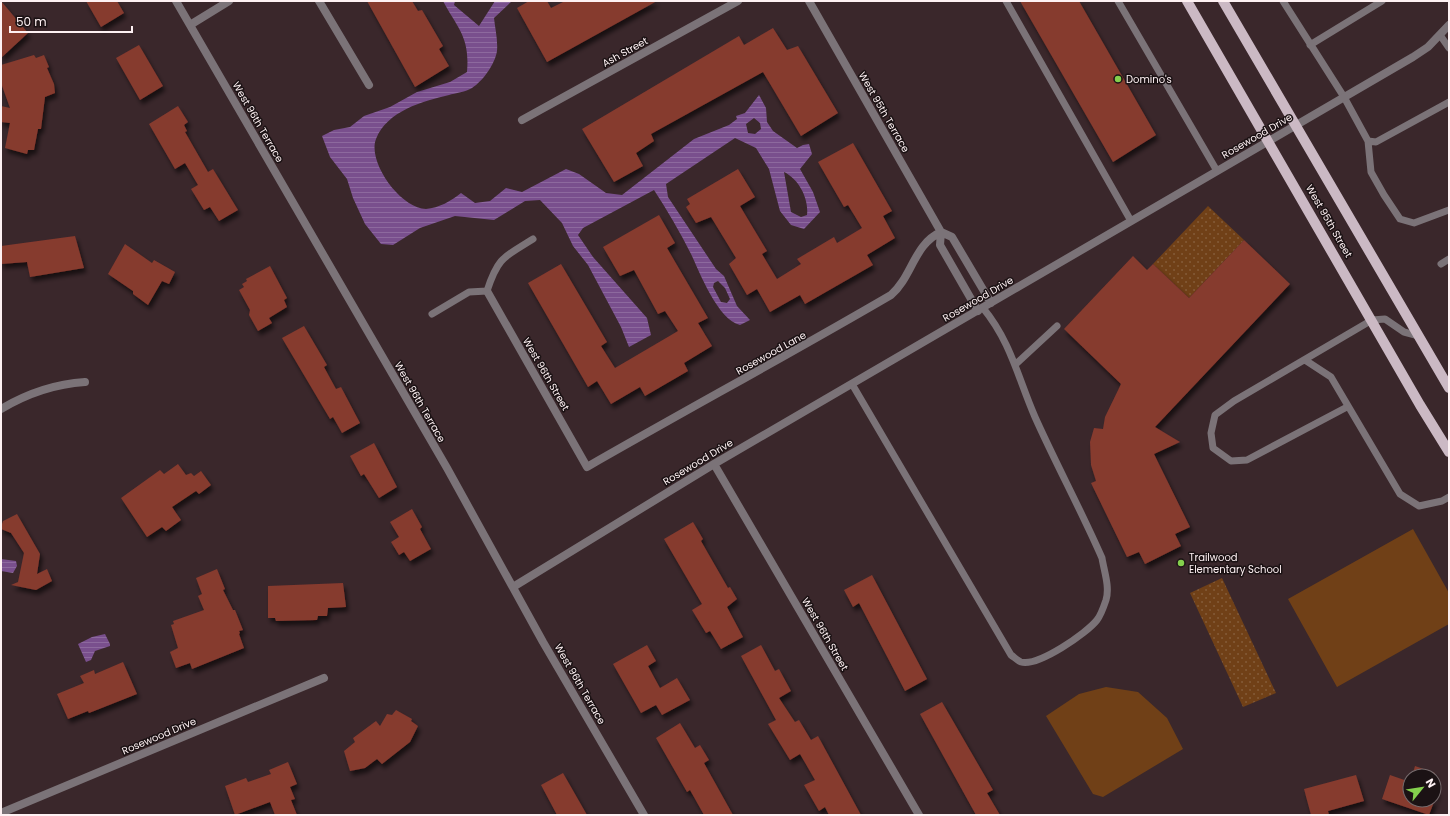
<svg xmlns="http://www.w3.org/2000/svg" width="1450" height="816" viewBox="0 0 1450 816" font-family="Poppins,sans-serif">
	<defs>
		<pattern id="park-dots" width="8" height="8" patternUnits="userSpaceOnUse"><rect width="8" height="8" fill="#704017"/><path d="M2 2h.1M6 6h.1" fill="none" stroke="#855c39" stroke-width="1.8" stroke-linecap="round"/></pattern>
		<pattern id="water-rules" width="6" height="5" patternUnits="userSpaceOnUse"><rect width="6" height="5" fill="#794f8d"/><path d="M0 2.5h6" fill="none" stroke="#8d699e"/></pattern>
		<filter id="shadow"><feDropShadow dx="2.5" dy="4.5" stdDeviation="2" flood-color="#0009"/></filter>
	</defs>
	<rect width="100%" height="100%" fill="#3a272b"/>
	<path fill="#704017" d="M1413,529L1449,593V624L1337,687L1288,599Z
		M1106,687L1138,692L1167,718L1183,749L1103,797L1093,794L1046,716L1079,694Z"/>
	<path fill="url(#park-dots)" d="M1208,206L1244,240L1189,298L1153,264Z
		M1222,578L1276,693L1243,707L1190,593Z"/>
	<path fill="url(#water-rules)" fill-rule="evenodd" d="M443,1H455L454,5L479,26L495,1H512L494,18C495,28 498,40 497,51C495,64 483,81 472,88C466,92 455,93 449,95C423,101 387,111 376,139C367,162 401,209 426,209C439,208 451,201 461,193L475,203L490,201L506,188L522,192L566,169L579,174L606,193L622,195L694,139L729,125L737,119L736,116L745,113L759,95L766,108L767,122L773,131L797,148L803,145L809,144L812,154L800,169L813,192L820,212L804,229L791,225L780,211L769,169L756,148L735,138L666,184L668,197L716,269L724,276L737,306L750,320L740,325C718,320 700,273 691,254C680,232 667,210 654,190L583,228L578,235L593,257L647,318L651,335L629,347L621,327L588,265L573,246L562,223L540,200L525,201L494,220L455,216L420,228L393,245L381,244L365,224L353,198L347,179L330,157L322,136L334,130L350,127L364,116L390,107L417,92L450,82L467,72C470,37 458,29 443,1ZM754,118L760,123L761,129L755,134L748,133L746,124ZM784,172C799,179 809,199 807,215L801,217L791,212ZM718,281L725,288L730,299L727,303L721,302L713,287L714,283Z
		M1,559L16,561L17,566L13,573L1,571Z
		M105,634L110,644V646L95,651L91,660L86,662L78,644L92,637Z"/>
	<path fill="#863a2e" filter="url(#shadow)" d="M1,1L28,33L1,58Z
		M86,1H117L124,13L101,27Z
		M367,1H412L418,11L422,10L443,46L439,49L449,66L415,87Z
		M529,1H547L551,8L565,1H657L547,62L517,8Z
		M1020,1H1079L1156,135L1113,162Z
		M773,28L787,50L798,46L838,113L801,136L763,72L651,134L654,141L636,153L643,166L614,182L582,129L739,36L744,45Z
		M139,45L163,86L140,100L116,58Z
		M34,55L36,58L44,55L49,67L47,68L54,84L55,93L45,97L41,129H38L34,150H28L27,154L5,148L10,123L1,122V106L10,108L1,83V65Z
		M178,106L188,122L184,125L187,131L185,132L208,172L213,169L238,210L219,221L210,207L204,210L191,189L198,185L185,163L175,169L149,124Z
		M853,143L892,211L883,216L895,238L867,255L873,265L805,304L800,295L770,312L757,289L747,295L729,264L736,258L711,217L696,223L686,207L690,204L687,199L738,169L755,197L740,206L767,251L762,254L777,279L801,264L797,259L834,237L837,243L862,228L848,205L844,207L818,162Z
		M659,215L675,243L667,248L708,318L698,323L712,346L684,363L688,371L645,396L640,387L611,404L597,381L588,387L528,283L561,264L607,342L601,346L615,368L678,331L665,311L658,314L634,270L620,276L603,247Z
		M75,236L84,268L30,277L27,262L1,264V246Z
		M1244,240L1290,284L1155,427L1180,442L1154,454L1190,527L1175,534L1181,546L1145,564L1139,552L1127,557L1091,483L1096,481L1091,465L1090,442L1094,428L1103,429L1105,417L1121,384L1064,329L1133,256L1147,270L1153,264L1189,298Z
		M125,244L152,263L154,260L175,272L169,284L162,281L148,305L133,294V291L108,274Z
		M270,266L287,298L284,300L287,307L269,318L272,323L258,331L249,315L250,310L239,290L244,287L242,284L247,281L246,279Z
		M304,326L327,365L324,367L336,389L341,387L360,423L342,433L333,417L330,419L282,338Z
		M374,443L397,487L379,498L364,474L361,476L350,456Z
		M178,464L186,475L191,473L194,476L201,471L211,485L199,494L196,491L172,507L181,520L166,531L162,527L147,537L121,498L160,470L164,474Z
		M412,509L422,527L420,529L431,549L410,561L404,552L399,555L391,542L399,537L390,522Z
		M17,514L40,554L37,574L47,569L52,581L36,590L11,585L18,582L24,553L11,533L1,529V527L3,521Z
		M693,522L703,539L701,541L728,588L730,587L737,599L727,607L743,637L721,649L710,631L706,633L692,610L702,604L664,539Z
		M217,569L225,589L223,590L233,610H235L243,630L239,631L240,633L239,634L244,648L192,669L190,663L176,668L170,652L178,648L171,625L174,624L173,621L204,610L198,596L202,594L196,578Z
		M872,575L927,679L905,691L859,603L853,607L844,590Z
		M343,583L346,607L328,608L327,616H318L317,620L276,621L275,618H268V586Z
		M647,645L656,661L648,666L660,688L677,678L690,700L662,715L656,705L641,713L613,664Z
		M761,645L775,671L779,669L791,691L779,698L795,722L799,720L811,740L818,736L861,815H829L825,807L819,811L804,785L815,780L800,754L790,760L768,724L776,720L741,656Z
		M123,662L137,694L89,713L88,711L68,719L57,694L84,683L80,676L94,670L95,674Z
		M942,702L993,790L987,793L1000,815H976L920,714Z
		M396,710L412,719L411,721L418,726L410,742L382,764L377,759L365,768L350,771L344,751L355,742L353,738L376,721L380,726L387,714L392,715Z
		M680,723L695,748L700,745L709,760L704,763L733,815H704L690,790L687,792L656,738Z
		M288,762L297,784L290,787L295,799L291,800L297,815H275L270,802L235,815L225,786L246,778L248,782L271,774L269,770Z
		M1415,766L1435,773L1434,776H1412Z
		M563,773L587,815H557L541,785Z
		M1356,775L1364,801L1328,811L1329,815H1311L1304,789Z
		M1390,775L1410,782V800H1434V790L1438,791L1429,815L1382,799Z"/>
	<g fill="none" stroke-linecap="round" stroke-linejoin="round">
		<path stroke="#7b7378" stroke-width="7" d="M1006,1L1131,221
			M1118,1L1217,171
			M1283,1L1344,97L1368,141L1376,142L1449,102
			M1440,35L1449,48
			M1310,45L1382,1
			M1368,141L1371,172L1384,195L1400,219L1414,223L1449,210
			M1441,264L1449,259
			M432,314L469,292L487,291C498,257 504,257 533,239
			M1305,360L1331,377L1400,494L1419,506L1442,501L1449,497
			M1016,364L1057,326
			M852,384L1011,655C1014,657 1018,661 1021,662C1038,667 1087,633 1097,620C1101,615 1104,606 1106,600C1110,587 1104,571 1102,558C1081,510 1056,464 1035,417C1018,378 1011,342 983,308
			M1347,407L1247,460L1231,461L1213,448L1211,433L1215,415L1234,401L1372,320L1385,319L1404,332L1419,336"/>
		<path stroke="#7b7378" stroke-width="8" d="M176,1L447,468L543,642L644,815
			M319,1L369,85
			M809,1L941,232L940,245L978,311
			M190,25L229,1
			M522,120L738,1
			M941,232L952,237L991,303
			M487,291L587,467C688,409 790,354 891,295C912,277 914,244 941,232
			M1,409C28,393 54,384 85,382
			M714,464L919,815
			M513,587L714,464L1413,57L1428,47L1449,25
			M1,813L324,678"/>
		<path stroke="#cbb9c4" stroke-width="10" d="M1187,1L1420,405L1449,452
			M1223,1L1449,388"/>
	</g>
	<g fill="#84d04d" stroke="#1b1214" stroke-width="1.5">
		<circle cx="1118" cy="79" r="4"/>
		<circle cx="1181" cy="563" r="4"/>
	</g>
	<g text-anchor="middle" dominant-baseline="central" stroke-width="3" stroke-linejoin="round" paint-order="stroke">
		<g font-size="10" fill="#fef1f3" stroke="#1b1214">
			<text transform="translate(625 52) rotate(-29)">Ash Street</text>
			<text transform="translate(884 112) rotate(60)">West 95th Terrace</text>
			<text transform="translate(258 122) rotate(60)">West 96th Terrace</text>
			<text transform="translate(1257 136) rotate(-30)">Rosewood Drive</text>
			<text transform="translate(1329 221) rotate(60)">West 95th Street</text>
			<text transform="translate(978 299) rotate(-30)">Rosewood Drive</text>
			<text transform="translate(771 353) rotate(-29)">Rosewood Lane</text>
			<text transform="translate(546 374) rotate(60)">West 96th Street</text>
			<text transform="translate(420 402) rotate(60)">West 96th Terrace</text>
			<text transform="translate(698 462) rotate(-31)">Rosewood Drive</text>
			<text transform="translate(825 634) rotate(60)">West 96th Street</text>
			<text transform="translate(580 684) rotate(60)">West 96th Terrace</text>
			<text transform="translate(159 736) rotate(-23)">Rosewood Drive</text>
		</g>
		<g font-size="10" fill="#fef1f3" stroke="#1b1214" text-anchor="start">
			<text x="1126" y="79">Domino's</text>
			<text x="1189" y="557">Trailwood<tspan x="1189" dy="12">Elementary School</tspan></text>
		</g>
	</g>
	<rect width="1450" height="816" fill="none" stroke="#fef1f3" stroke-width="4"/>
	<g transform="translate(1422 788) rotate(60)"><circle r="19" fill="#1b1214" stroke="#766b6d"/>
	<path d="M0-3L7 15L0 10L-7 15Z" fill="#84d04d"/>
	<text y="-6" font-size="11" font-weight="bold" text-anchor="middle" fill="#fef1f3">N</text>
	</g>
	<path d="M10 26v6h122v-6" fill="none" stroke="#fef1f3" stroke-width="2"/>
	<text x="16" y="26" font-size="12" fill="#fef1f3" stroke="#1b1214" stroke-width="3" paint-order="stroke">50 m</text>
</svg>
